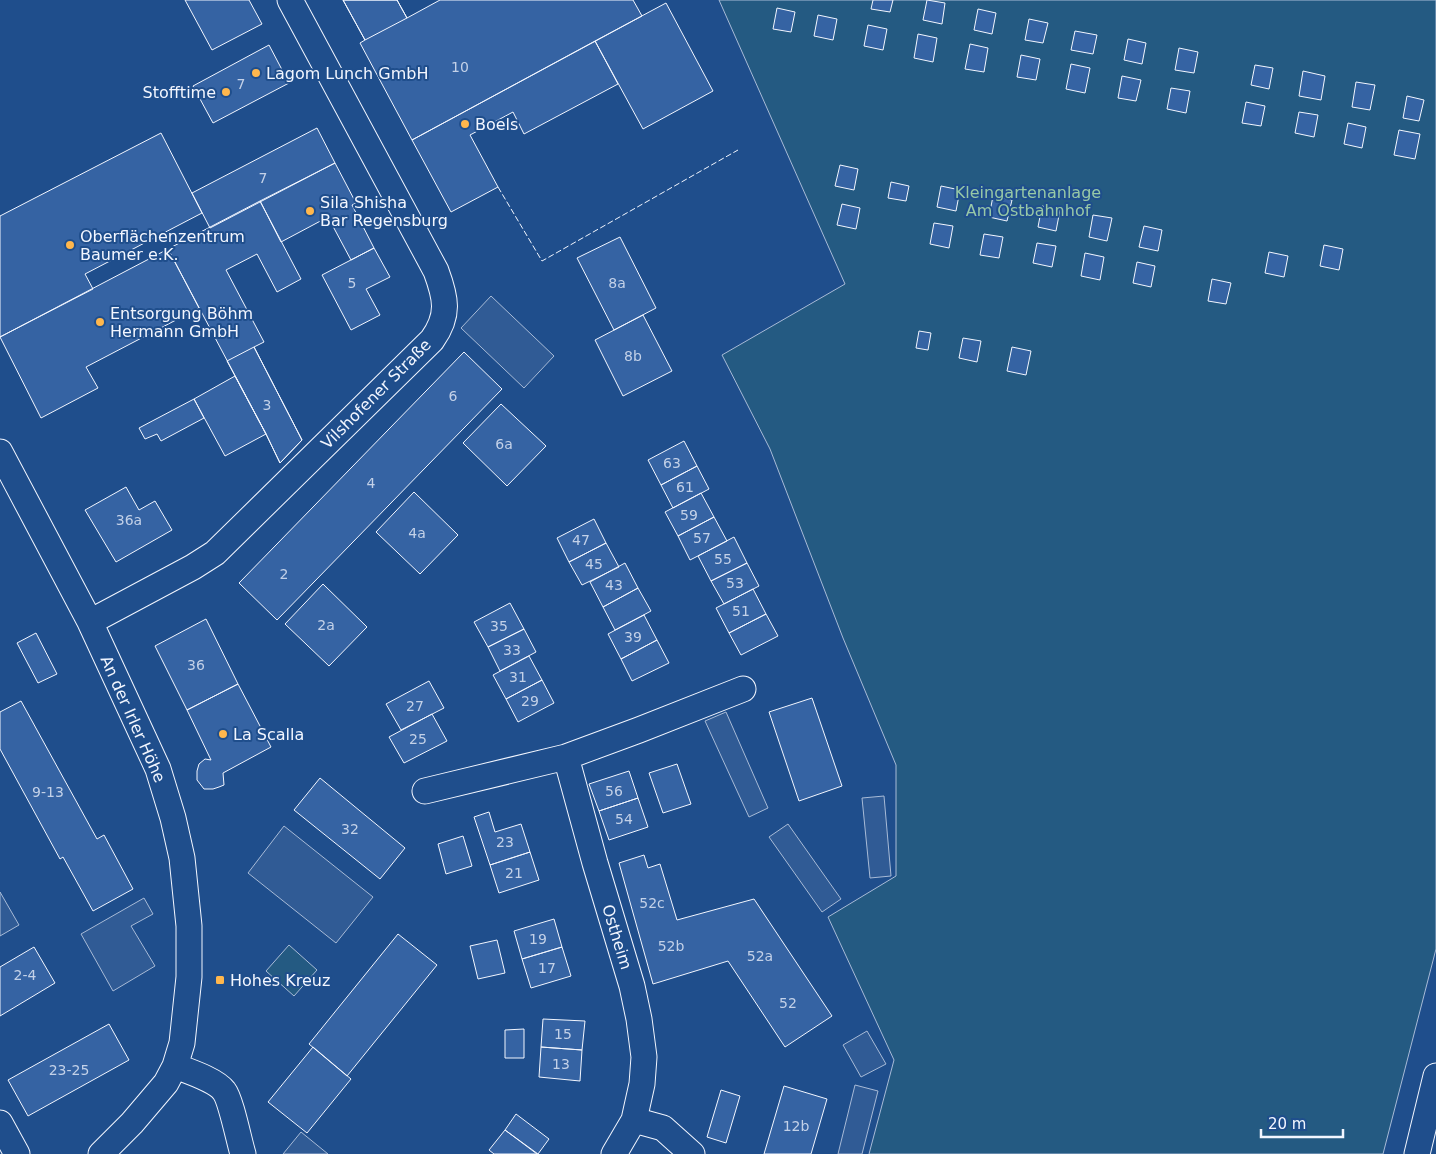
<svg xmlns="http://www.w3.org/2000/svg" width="1436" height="1154" viewBox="0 0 1436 1154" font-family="'DejaVu Sans',sans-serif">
	<rect width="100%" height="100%" fill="#1f4e8c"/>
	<path fill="#245a82" stroke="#a8bbd7" d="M719,0H1436V949L1383,1154H869L894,1060L828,917L896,876V765L843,638L770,449L722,355L845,284Z
		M289,945L317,970L294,996L266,971Z"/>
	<path fill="#305b95" stroke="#a8bbd7" d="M491,296L554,356L524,388L461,328Z
		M726,712L768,808L749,817L705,721Z
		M884,796L891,876L870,878L862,798Z
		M788,824L841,899L822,912L769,837Z
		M284,826L373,897L336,943L248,873Z
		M0,892L19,925L0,936Z
		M144,898L153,914L131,926L155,966L113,991L81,934Z
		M867,1031L886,1064L861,1077L843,1045Z
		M855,1085L878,1091L862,1154H838Z
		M301,1132L328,1154H283Z"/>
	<path fill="#3563a3" stroke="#f2f6ff" d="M185,0H249L262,24L212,50Z
		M343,0H397L407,18L440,0H633L642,16L412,140L360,43L365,40Z
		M343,0H397L407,18L365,40Z
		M873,0H893L890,12L871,9Z
		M927,0L945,3L942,24L923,20Z
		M666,3L713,91L643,129L595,41Z
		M777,8L795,12L791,32L773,29Z
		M978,9L996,13L992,34L974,30Z
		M818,15L837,19L833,40L814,36Z
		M1029,19L1048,23L1043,43L1025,40Z
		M868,25L887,29L883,50L864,46Z
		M1075,31L1097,35L1093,54L1071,50Z
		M918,34L937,38L933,62L914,58Z
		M1128,39L1146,43L1142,64L1124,60Z
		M595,41L618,84L524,134L513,112L470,135L498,187L451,212L412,140Z
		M970,44L988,48L984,72L965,69Z
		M269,45L289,83L213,123L193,86Z
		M1179,48L1198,52L1194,73L1175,70Z
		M1021,55L1040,59L1036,80L1017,77Z
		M1071,64L1090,68L1085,93L1066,89Z
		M1255,65L1273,68L1269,89L1251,85Z
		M1303,71L1325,76L1321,100L1299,96Z
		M1122,76L1141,80L1136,101L1118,98Z
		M1356,82L1375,85L1370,110L1352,107Z
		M1171,88L1190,91L1186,113L1167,109Z
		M1407,96L1424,100L1419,121L1403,118Z
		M1246,102L1265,106L1261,126L1242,123Z
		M1299,112L1318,115L1314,137L1295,133Z
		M1348,123L1366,127L1362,148L1344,144Z
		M317,128L335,163L210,228L192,193Z
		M1399,130L1420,134L1415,159L1394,155Z
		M161,133L202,213L85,274L93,289L0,337V216Z
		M335,163L356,203L352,205L374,248L351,260L328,217L281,242L260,201Z
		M840,165L858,169L854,190L835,186Z
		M891,182L909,186L906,201L888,198Z
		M941,186L960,190L956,211L937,207Z
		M993,196L1012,200L1007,221L989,217Z
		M260,201L301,279L277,292L257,254L226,270L264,342L254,347L302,440L280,463L266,434L168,249Z
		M842,204L860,208L856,229L837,225Z
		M1042,206L1060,210L1056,231L1038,227Z
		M1093,215L1112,218L1107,241L1089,237Z
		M934,223L953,226L949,248L930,244Z
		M1144,226L1162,230L1158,251L1139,247Z
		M984,234L1003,237L999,258L980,255Z
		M620,237L656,308L614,330L577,258Z
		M1037,243L1056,246L1052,267L1033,263Z
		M1324,245L1343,249L1339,270L1320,266Z
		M374,248L390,277L366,289L380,315L351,330L322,275Z
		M168,249L199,308L86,367L98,388L41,418L0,337Z
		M1269,252L1288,256L1284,277L1265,273Z
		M1085,253L1104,257L1100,280L1081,276Z
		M1137,262L1155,266L1151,287L1133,283Z
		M1212,279L1231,283L1226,304L1208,301Z
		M643,315L672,371L623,396L595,340Z
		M919,331L931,333L928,350L916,348Z
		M963,338L981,341L977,362L959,358Z
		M254,347L302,440L280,463L266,434L227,361Z
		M1012,347L1031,351L1026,375L1007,371Z
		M464,352L502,389L277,620L239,583Z
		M235,376L266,434L225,456L194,399Z
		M194,399L204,418L161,441L157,434L145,439L139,428Z
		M501,404L546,446L507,486L463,443Z
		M684,441L697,466L661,485L648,460Z
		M697,466L709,489L673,508L661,485Z
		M126,487L139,510L155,501L172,530L116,562L85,510Z
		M414,492L458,535L420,574L376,532Z
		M701,493L714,517L678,536L665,512Z
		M714,517L727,541L690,560L678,536Z
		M594,519L606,543L569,562L557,538Z
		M734,537L747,563L711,581L698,556Z
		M606,543L619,567L582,585L569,562Z
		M625,563L638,588L603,607L590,582Z
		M747,563L759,586L724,604L711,581Z
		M323,584L367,627L329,666L285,624Z
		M638,588L651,611L615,630L603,607Z
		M753,589L766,614L729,633L716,608Z
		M510,603L524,629L488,647L474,622Z
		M766,614L778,636L741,655L729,633Z
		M644,615L657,640L621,659L608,634Z
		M206,619L238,684L187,710L155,646Z
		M524,629L536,652L500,671L488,647Z
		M36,633L57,674L38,683L17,643Z
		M657,640L669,663L632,681L621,659Z
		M529,656L542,680L506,699L493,675Z
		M542,680L554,703L518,722L506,699Z
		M429,681L444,708L401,730L386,704Z
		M238,684L271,747L223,773L224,785L219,787L213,789H204L197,780V771L199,764L205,759L211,760L187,710Z
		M812,698L842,786L799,801L769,712Z
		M21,701L97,839L104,835L133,889L93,911L63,857L60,859L0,749V712Z
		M432,714L447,741L404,763L389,737Z
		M677,764L691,804L663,813L649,773Z
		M629,771L638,798L599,811L589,784Z
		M320,778L405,848L380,879L294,810Z
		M638,798L648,827L609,840L599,811Z
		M489,812L495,832L521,824L530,852L490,865L474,817Z
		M463,836L472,866L446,874L438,844Z
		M530,852L539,880L499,893L490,865Z
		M644,855L648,868L660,864L677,920L754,899L832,1016L785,1047L728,961L653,984L619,863Z
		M554,919L562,947L522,959L514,931Z
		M398,934L437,965L347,1076L309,1044Z
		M497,940L505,973L478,979L470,946Z
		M34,947L55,983L0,1016V967Z
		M562,947L571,976L531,988L522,959Z
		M543,1019L585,1021L582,1050L541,1047Z
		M109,1024L129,1060L28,1116L8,1080Z
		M524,1029V1058H505V1030Z
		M313,1047L351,1079L307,1133L268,1102Z
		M541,1047L582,1050L580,1081L539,1077Z
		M784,1086L827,1099L811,1154H764Z
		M721,1090L740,1096L726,1143L707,1137Z
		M516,1114L549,1139L538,1154L505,1130Z
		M505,1130L537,1154H494L489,1150Z"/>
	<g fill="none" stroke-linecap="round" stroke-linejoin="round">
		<g stroke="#f2f6ff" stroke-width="27">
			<path id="street" d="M0,452L90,622L158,769L173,818L182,858L189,926V977L182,1043L175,1066L166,1083L132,1123L101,1154
				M90,622L193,567L215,553L432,340C450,315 446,298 436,271L290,0
				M566,757L595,863L632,986L639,1019L644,1057L642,1084L634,1120L614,1154
				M425,791L566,757L639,730L743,689
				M175,1066C188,1071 216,1080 224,1091C231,1100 239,1141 243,1154
				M634,1120L663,1128L692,1154
				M0,1123L17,1154
				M1417,1154L1436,1076"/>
		</g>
		<use href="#street" stroke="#1f4e8c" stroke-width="25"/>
		<path stroke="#f2f6ff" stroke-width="1" stroke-dasharray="6 2.5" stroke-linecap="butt" d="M498,187L542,261L738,150"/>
	</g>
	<g fill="#ffb74d" stroke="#1f4e8c" stroke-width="2">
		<circle cx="256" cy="73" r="5"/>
		<circle cx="226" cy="92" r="5"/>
		<circle cx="465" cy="124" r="5"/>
		<circle cx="310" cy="211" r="5"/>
		<circle cx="70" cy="245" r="5"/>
		<circle cx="100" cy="322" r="5"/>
		<circle cx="223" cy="734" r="5"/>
		<rect x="215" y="975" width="10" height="10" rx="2.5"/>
	</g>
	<g text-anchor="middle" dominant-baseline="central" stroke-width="4" stroke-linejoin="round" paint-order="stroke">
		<g font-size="14" fill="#c3d1e8">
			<text x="460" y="67">10</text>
			<text x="241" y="84">7</text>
			<text x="263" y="178">7</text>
			<text x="352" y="283">5</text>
			<text x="617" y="283">8a</text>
			<text x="633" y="356">8b</text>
			<text x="453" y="396">6</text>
			<text x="267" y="405">3</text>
			<text x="504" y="444">6a</text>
			<text x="672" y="463">63</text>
			<text x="371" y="483">4</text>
			<text x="685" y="487">61</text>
			<text x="689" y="515">59</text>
			<text x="129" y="520">36a</text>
			<text x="417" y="533">4a</text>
			<text x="702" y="538">57</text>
			<text x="581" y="540">47</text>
			<text x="723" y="559">55</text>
			<text x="594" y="564">45</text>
			<text x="284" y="574">2</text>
			<text x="735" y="583">53</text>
			<text x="614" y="585">43</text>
			<text x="741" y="611">51</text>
			<text x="326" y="625">2a</text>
			<text x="499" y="626">35</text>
			<text x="633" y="637">39</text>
			<text x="512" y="650">33</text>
			<text x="196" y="665">36</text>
			<text x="518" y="677">31</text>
			<text x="530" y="701">29</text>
			<text x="415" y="706">27</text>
			<text x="418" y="739">25</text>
			<text x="614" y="791">56</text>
			<text x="48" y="792">9-13</text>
			<text x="624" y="819">54</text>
			<text x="350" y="829">32</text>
			<text x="505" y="842">23</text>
			<text x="514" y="873">21</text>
			<text x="652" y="903">52c</text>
			<text x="538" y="939">19</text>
			<text x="671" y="946">52b</text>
			<text x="760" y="956">52a</text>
			<text x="547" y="968">17</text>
			<text x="25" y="975">2-4</text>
			<text x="788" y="1003">52</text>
			<text x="563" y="1034">15</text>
			<text x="561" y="1064">13</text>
			<text x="69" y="1070">23-25</text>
			<text x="796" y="1126">12b</text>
		</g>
		<g font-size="16" fill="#f2f6ff" stroke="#1f4e8c" text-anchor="start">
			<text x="266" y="73">Lagom Lunch GmbH</text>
			<text x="216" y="92" text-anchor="end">Stofftime</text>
			<text x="475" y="124">Boels</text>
			<text x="320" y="202">Sila Shisha<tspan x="320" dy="18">Bar Regensburg</tspan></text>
			<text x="80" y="236">Oberflächenzentrum<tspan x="80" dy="18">Baumer e.K.</tspan></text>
			<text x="110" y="313">Entsorgung Böhm<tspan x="110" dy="18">Hermann GmbH</tspan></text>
			<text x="233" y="734">La Scalla</text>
			<text x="230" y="980">Hohes Kreuz</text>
		</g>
		<g font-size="16" fill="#97c8a6" stroke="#1f4e8c">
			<text x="1028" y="192">Kleingartenanlage<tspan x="1028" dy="18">Am Ostbahnhof</tspan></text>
		</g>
		<g font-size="16" fill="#f2f6ff" stroke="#1f4e8c">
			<text transform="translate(376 394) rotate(-45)">Vilshofener Straße</text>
			<text transform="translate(133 719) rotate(66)">An der Irler Höhe</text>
			<text transform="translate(617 937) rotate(73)">Ostheim</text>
		</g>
	</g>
	<path d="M1261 1129v8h82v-8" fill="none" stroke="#f2f6ff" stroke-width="2.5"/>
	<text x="1268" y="1129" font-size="15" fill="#f2f6ff" stroke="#1f4e8c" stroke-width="4" paint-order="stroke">20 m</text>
</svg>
